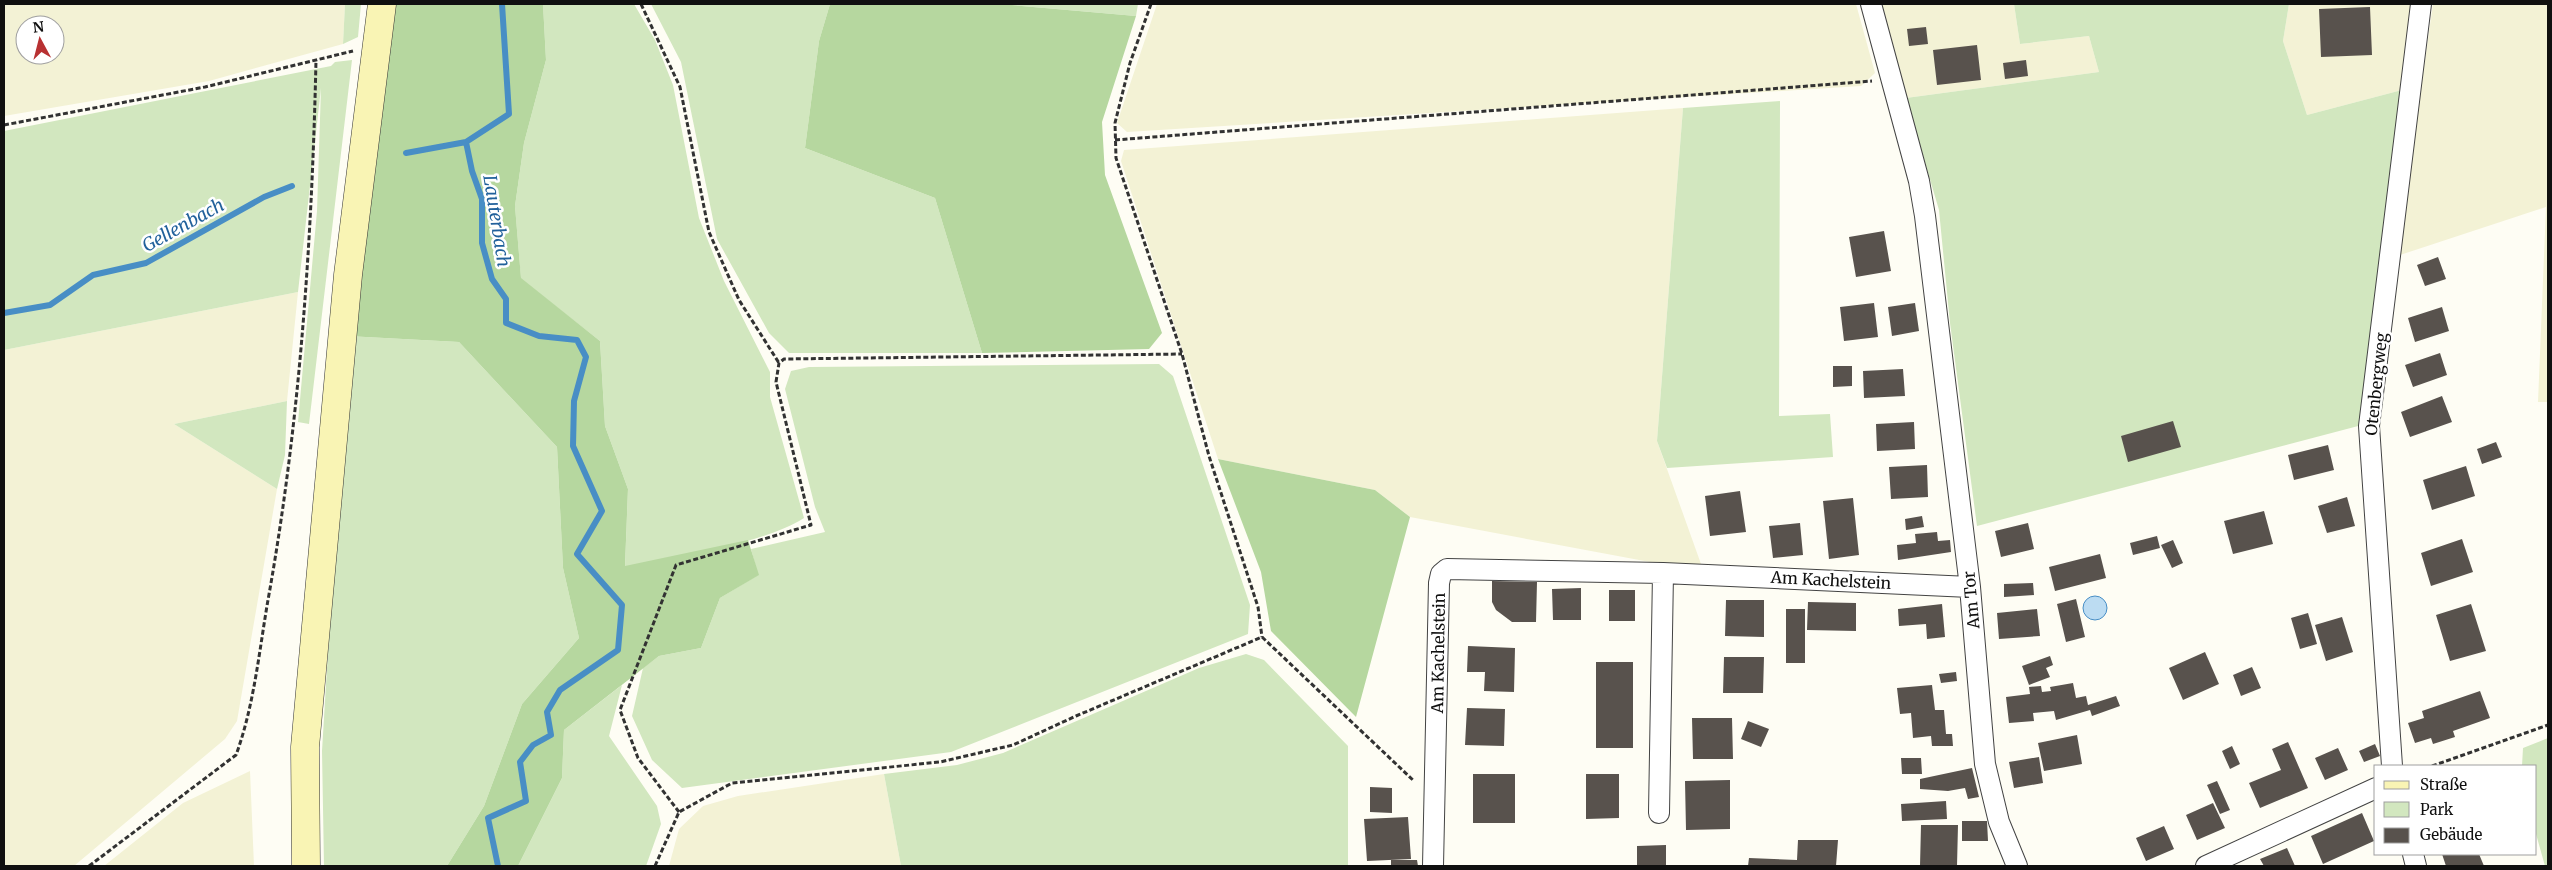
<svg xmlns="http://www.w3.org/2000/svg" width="2552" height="870" viewBox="0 0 2552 870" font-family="Merriweather,serif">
	<rect width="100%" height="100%" fill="#fefdf4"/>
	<path fill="#f3f2d5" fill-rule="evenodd" d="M4,4H345L343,44L209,81L4,116ZM25,25H55V55H25Z
		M1157,4H1856L1875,73L1861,86L1127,132L1117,123Z
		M1882,4H2014L2020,44L2089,36L2099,72L1906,98Z
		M2289,4H2412L2402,90L2307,115L2283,41Z
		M2433,4H2548V402H2538L2546,207L2397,256Z
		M1683,108L1657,441L1701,564L1666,565L1410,517L1375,490L1218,459L1121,161L1124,150Z
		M298,292L287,401L174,424L277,489L237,721L225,739L74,866H4V350Z
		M250,771L254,866H104L183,803Z
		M884,774L901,866H669L679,829L703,806L738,796Z"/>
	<path fill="#d2e7bf" d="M345,4H361L358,37L343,44Z
		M543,4H634L655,40L673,85L699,218L724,281L770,372V397L804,518C761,545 676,556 625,567L628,489L605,426L600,341L521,279L515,206L524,143L546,60Z
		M651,4H830L819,41L805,148L935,198L982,353H789L769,333L717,239L681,62Z
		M1000,4H1138L1136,16Z
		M2014,4H2289L2283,41L2307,115L2402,90L2362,425L1977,526L1950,323L1939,210L1906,98L2099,72L2089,36L2020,44Z
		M352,60L309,424L298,422L317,211L321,88L298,292L4,350V131L331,66L335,62Z
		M1780,101L1779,416L1830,414L1833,457L1667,468L1657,441L1683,108Z
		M347,336L459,342L557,447L563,568L579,638L522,704L484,806L447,866H324L322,751Z
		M1159,364L1173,376L1250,605L1248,634L951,752L682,788L652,760L632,716L643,668L659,656L701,648L720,598L758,575L751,549L825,532L815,507L785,389L791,371L809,367Z
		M287,401L285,455L277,489L174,424Z
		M1246,654L1264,660L1348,746V866H901L884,774L957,765L1003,753L1199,668Z
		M622,685L609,736L657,806L661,824L646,866H518L562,778L564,730Z
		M2548,738V866H2545L2536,834V766H2522L2523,748Z"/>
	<path fill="#b6d79f" d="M395,4H543L546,60L524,143L515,206L521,278L600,341L605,426L628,489L625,566L748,540L759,575L720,598L701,648L659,656L564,730L562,778L518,866H447L484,806L522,704L579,638L563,568L557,447L459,342L347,336Z
		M830,4H1000L1136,16L1102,122L1105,175L1162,333L1149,349L982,353L935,198L805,148L819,41Z
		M1218,459L1375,490L1410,517L1356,717L1271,631L1261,572Z"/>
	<path fill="#bcdcf2" stroke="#488ec5" d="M2083 608a12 12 0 1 1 24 0a12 12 0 1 1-24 0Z"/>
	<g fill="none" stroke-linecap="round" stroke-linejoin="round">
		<path stroke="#488ec5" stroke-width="6" d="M406,153L466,142
			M4,313L50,305L93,275L146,263L264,197L292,186
			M498,866L488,818L526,801L520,762L533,745L551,735L547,712L560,690L618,650L622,605L577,554L602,511L573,446L574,401L586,357L577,340L539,336L506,323V299L492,279L482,243V199L472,171L466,142L509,114L502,4"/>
	</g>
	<path fill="#58524d" d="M2370,7L2372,55L2321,57L2319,9Z
		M1926,27L1928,44L1909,46L1907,29Z
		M1977,45L1981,80L1937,85L1933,50Z
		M2026,60L2028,76L2005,79L2003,63Z
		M1884,231L1891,271L1856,277L1849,237Z
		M2438,257L2446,279L2425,286L2417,265Z
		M1874,303L1878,337L1844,341L1840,307Z
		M1915,303L1919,331L1892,336L1888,307Z
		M2442,307L2449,331L2415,342L2408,318Z
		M2440,353L2447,375L2413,387L2405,365Z
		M1833,366H1852V386L1833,387Z
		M1903,369L1905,396L1864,398L1863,371Z
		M2442,396L2452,422L2410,437L2401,412Z
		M2173,421L2181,447L2128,462L2121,436Z
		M1914,422L1915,449L1877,451L1876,424Z
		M2496,442L2502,457L2482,464L2477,449Z
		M2328,445L2334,470L2294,480L2288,455Z
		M1927,465L1928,497L1891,499L1889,467Z
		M2466,466L2475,496L2432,510L2423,480Z
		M1740,491L1746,532L1710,536L1705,496Z
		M2347,497L2355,526L2327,533L2318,506Z
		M1853,498L1859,555L1829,559L1823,501Z
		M2264,511L2273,544L2233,554L2224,521Z
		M1922,516L1924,527L1906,530L1905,519Z
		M1800,523L1803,555L1773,558L1769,526Z
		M2028,523L2034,549L2001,557L1995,531Z
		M1937,532L1938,541L1950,540L1951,552L1898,560L1897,545L1916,543L1915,534Z
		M2157,536L2160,548L2133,555L2130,543Z
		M2462,539L2473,572L2431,586L2421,553Z
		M2173,540L2183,563L2172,568L2161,545Z
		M2100,554L2106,578L2055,591L2049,567Z
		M1492,581L1537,582L1536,622H1512L1496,610L1492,602Z
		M2033,583L2034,595L2004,597V584Z
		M1581,588V620H1553L1552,589Z
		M1609,590H1635V621H1609Z
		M2076,599L2085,637L2066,642L2057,604Z
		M1726,600H1764V637L1725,636Z
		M1808,602L1856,603V631L1807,630Z
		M1942,604L1945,637L1927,639L1926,624L1899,626L1898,609Z
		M2471,604L2486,651L2450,661L2436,615Z
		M1786,609H1805V663H1786Z
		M2037,609L2040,636L1999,639L1997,613Z
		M2308,613L2317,644L2300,649L2291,618Z
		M2342,617L2353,652L2326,661L2315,625Z
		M1468,646L1515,648L1514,692L1484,691L1485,672H1467Z
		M2205,652L2219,684L2183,700L2169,668Z
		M2050,656L2053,665L2046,668L2050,677L2029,685L2022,666Z
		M1724,657H1764L1763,693H1723Z
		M1596,662H1633V748H1596Z
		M2252,667L2261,688L2241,696L2233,675Z
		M1956,672L1957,681L1941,683L1939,674Z
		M2073,683L2076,698L2086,696L2088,705L2116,696L2120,706L2092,716L2090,710L2056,720L2054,711L2033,713L2034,721L2009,723L2006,697L2030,694L2029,687L2041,686L2042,692L2051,691L2050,687Z
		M1932,685L1935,710H1944L1946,734H1952L1953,746H1932L1931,736L1913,738L1911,713L1900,714L1897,688Z
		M2480,691L2490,718L2453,731L2455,737L2433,744L2431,738L2415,743L2408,723L2424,718L2422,711Z
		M1467,708L1505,709L1504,746L1465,745Z
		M1692,718H1732L1733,759H1693Z
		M1748,721L1769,729L1761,747L1741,739Z
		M2077,735L2082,764L2044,771L2038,743Z
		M2288,742L2308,788L2260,808L2249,783L2281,770L2272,749Z
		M2375,744L2380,756L2364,762L2359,751Z
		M2232,746L2240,764L2230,769L2222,751Z
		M2338,748L2348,770L2325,780L2315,758Z
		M2039,757L2043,783L2014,788L2009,762Z
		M1901,758H1921L1922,774H1902Z
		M1972,768L1979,797L1968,799L1965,788L1948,791L1920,789V779Z
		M1473,774H1515V823H1473Z
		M1586,774H1619V818L1586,819Z
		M1730,780V829L1686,830L1685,781Z
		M2217,781L2230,810L2220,814L2207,785Z
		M1370,787L1392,788V813L1370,812Z
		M1946,801L1947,819L1902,821L1901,804Z
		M2213,803L2225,828L2197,840L2186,815Z
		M2362,813L2374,841L2323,864L2311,836Z
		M1408,817L1411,859L1367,861L1364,819Z
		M1962,821H1987L1988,841H1962Z
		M1921,825H1958L1957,866H1920Z
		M2164,826L2174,849L2146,861L2136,838Z
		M1798,840H1838L1836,866H1748L1749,858L1797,860Z
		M1666,845V866H1637V846Z
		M2287,848L2295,866H2264L2260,859Z
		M2442,854H2479L2484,866H2446Z
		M1391,860H1417L1418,866H1391Z"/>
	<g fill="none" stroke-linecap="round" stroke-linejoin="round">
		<g stroke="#434343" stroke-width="22">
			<path id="street" d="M1871,4L1919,181L1925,216L1970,587L1985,764L1999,822L2017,866
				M2392,766L2369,426L2421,4
				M1659,813L1663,573
				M2413,854L2416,866
				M1433,866L1439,583L1441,574L1447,569L1663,573L1970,587
				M2206,866L2376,788"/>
		</g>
		<g stroke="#323232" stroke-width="29">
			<path id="secondary" d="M306,866L305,747L348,275L382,4"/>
		</g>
		<path stroke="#323232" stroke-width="3" stroke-dasharray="5 2.5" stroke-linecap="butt" d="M641,4L680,87L709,232L739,300L779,363
			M1151,4L1130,63L1115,123L1116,158L1182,354L1209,456L1258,607L1262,637
			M4,125L205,87L353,51
			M1115,140L1872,81
			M2432,766L2548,725
			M679,812L638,758L620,710L676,565L811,525L776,382L779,363L784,359L1182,354
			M89,866L236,755C254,706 259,652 268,600C300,422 312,240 316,60
			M655,866L679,812L732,783L940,762L1013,745L1076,716L1262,637L1414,781"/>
		<use href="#street" stroke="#fff" stroke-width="20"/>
		<use href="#secondary" stroke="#f9f4b4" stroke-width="28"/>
	</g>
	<g text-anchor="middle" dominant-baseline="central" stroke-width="5" stroke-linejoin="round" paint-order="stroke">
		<g font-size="16" fill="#101010" stroke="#fff">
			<text transform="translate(2376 384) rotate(-84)">Otenbergweg</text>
			<text transform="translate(1831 580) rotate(3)">Am Kachelstein</text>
			<text transform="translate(1971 600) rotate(-95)">Am Tor</text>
			<text transform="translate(1438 653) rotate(-89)">Am Kachelstein</text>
		</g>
		<g font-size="18" font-style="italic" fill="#21619b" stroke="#fff">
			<text transform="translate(497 221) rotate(81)">Lauterbach</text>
			<text transform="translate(183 225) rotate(-29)">Gellenbach</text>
		</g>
	</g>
	<rect width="2552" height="870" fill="none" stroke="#101010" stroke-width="10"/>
	<rect x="2374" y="765" width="162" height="90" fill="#ffffff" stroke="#9f9f9f"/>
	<rect x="2384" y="781" width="25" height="8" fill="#f9f4b4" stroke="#9f9f9f"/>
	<text x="2420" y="790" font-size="15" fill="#101010">Straße</text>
	<rect x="2384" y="802" width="25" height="15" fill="#d2e7bf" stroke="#9f9f9f"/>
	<text x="2420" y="815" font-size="15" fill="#101010">Park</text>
	<rect x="2384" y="828" width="25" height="15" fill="#58524d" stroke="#9f9f9f"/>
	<text x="2420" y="840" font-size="15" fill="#101010">Gebäude</text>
	<g transform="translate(40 40) rotate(353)"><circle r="24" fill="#ffffff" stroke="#9f9f9f"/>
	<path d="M0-4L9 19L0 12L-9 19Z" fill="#b83132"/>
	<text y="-8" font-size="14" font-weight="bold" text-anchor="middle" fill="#101010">N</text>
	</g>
</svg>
